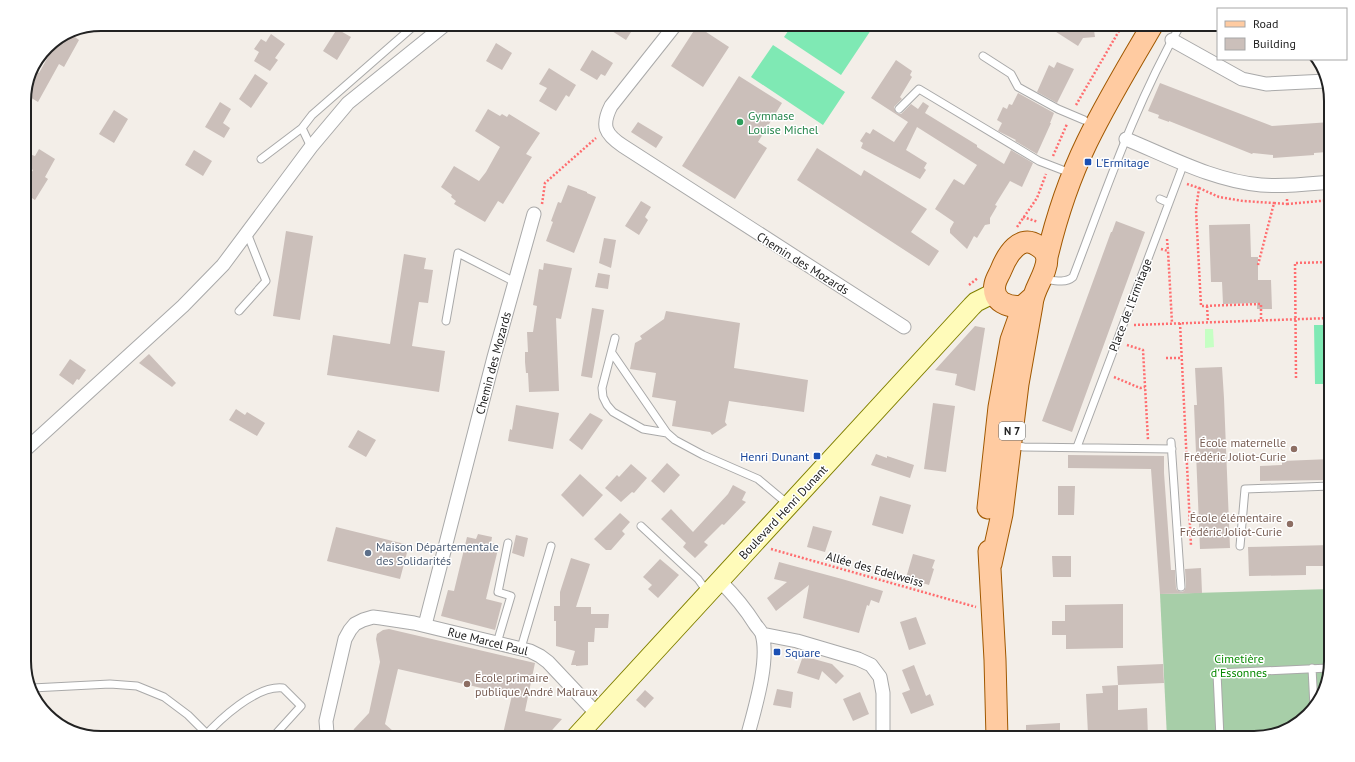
<svg xmlns="http://www.w3.org/2000/svg" width="1355" height="762" viewBox="0 0 1355 762" font-family="'PT Sans',sans-serif">
	<rect width="100%" height="100%" fill="#f3eee8"/>
	<path fill="#a7cea8" d="M1331,589V661L1321,699L1293,728L1254,738H1167L1160,594Z"/>
	<path fill="#c5ffc3" d="M1205,329H1213L1214,347L1205,348Z"/>
	<path fill="#7fe9b4" d="M793,24H875L841,75L784,37Z
		M773,45L845,92L823,125L751,77Z
		M1314,325H1331V384H1315Z"/>
	<path fill="#cbbfba" d="M601,24H636L626,40Z
		M1093,24L1095,37L1083,38L1078,46L1053,30Z
		M697,26L729,47L703,87L671,66Z
		M80,28L75,37L79,40L64,67L59,64L38,102L25,94L36,71L39,73L58,39L72,30Z
		M337,29L351,37L337,60L323,51Z
		M271,34L285,44L275,58L278,60L270,71L254,61L259,52L254,49L261,39L266,42Z
		M496,43L512,53L502,70L486,61Z
		M592,50L613,63L605,76L601,74L597,80L580,70Z
		M896,60L912,71L910,75L912,77L900,97L902,99L894,107L896,113L901,114L911,104L918,109L923,102L929,106L925,113L977,145V147L1004,164L1011,150L1033,163L1022,187L1010,181L995,205L997,206L990,218V224L985,225L977,238L974,236L967,249L950,233V229L954,222L935,209L954,179L964,185L977,165L917,127L906,150L927,163L924,168L926,170L920,179L861,148L863,143L860,141L866,132L870,134L873,129L894,142L908,122L871,98Z
		M1057,62L1074,69L1057,103L1037,92L1049,65L1054,68Z
		M549,68L576,85L569,97L566,95L556,111L539,101L547,88L539,84Z
		M255,74L268,83L251,108L239,99Z
		M739,76L782,103L758,142L767,148L735,199L682,166Z
		M1160,83L1272,126L1331,122V138L1326,139L1327,152L1314,153V155L1273,158V155L1253,153L1252,154L1169,121V122L1158,118L1159,115L1148,111Z
		M1018,93L1054,113L1050,123H1051L1037,154L1015,141L1016,140L998,131L1002,123L997,120L1003,107L1007,109L1009,104L1012,105Z
		M220,102L231,109L223,123L230,128L224,138L205,127Z
		M488,109L500,116L502,114L507,117L509,114L540,133L526,154L532,157L503,204L498,201L485,222L454,204L456,201L451,197L452,195L441,187L454,166L479,181L486,172L500,147L475,131Z
		M114,110L128,119L114,143L99,134Z
		M638,122L663,137L656,148L631,132Z
		M817,148L861,176L864,170L927,209L911,232L939,251L929,266L797,180Z
		M39,149L55,159L45,177L48,179L35,200L24,193V185L33,170L26,166L32,155L35,156Z
		M194,150L212,161L203,176L185,165Z
		M568,185L587,192V193L596,197L574,253L546,241L553,222L551,221L558,202L561,203Z
		M641,201L651,207L645,217L648,220L639,235L625,226Z
		M1116,221L1145,232L1072,432L1042,421L1111,232H1112Z
		M1250,224L1251,257H1258V280H1271L1272,309H1257V303L1223,304L1222,282H1211L1209,225Z
		M286,231L313,236L300,320L273,316Z
		M604,238L616,240L611,268L599,263Z
		M404,254L426,258L424,269L433,270L428,303L419,302L412,346L445,351L439,392L327,375L333,335L390,344Z
		M544,263L572,268L561,319L556,318L559,391L529,392L528,373H526L525,362V352H528L527,332H533L537,306L533,305L539,269L543,270Z
		M598,273L610,275L608,289L595,287Z
		M592,308L604,310L592,378L581,376Z
		M666,311L740,323L734,368L808,380L804,412L729,401L725,422L727,425L712,435L710,432L672,426L676,401L652,397L656,373L630,369L635,343L642,339L640,336L664,319Z
		M975,326L985,328L975,391L955,385L957,374L935,370Z
		M149,354L176,383L172,387L139,363Z
		M70,359L86,370L79,380L77,379L73,385L59,375Z
		M1222,367L1224,398L1230,548L1200,549L1194,405H1197L1195,368Z
		M933,403L955,406L946,472L924,469Z
		M516,405L559,413L553,449L508,441L510,429L512,430Z
		M236,409L245,415L247,412L265,423L257,436L229,420Z
		M590,413L603,420L582,450L569,440Z
		M358,430L376,440L366,457L348,447Z
		M876,454L887,458V456L914,465L910,478L871,465Z
		M1068,455L1164,456V473L1171,570H1175L1176,588L1177,590L1181,592L1184,591L1186,587L1185,569L1201,568L1202,593L1160,594L1151,469L1068,468Z
		M1331,459V480L1260,481V466L1282,465V461Z
		M667,463L680,475L664,493L651,481Z
		M631,464L647,478L634,493L632,492L621,502L605,488L617,475L619,477Z
		M580,474L603,495L583,517L561,495Z
		M733,485L746,492L742,500L746,502L724,525L722,524L704,542L708,545L695,558L683,547L686,543L661,519L671,509L693,532L728,494Z
		M1058,486H1075L1074,515H1058Z
		M880,496L911,505L903,534L872,525Z
		M620,513L630,522L622,531L625,534L611,550H606L594,539Z
		M813,526L832,531L825,552L807,547Z
		M336,527L409,545L400,579L327,561Z
		M478,534L492,537L491,543L499,545L486,599L502,603L495,630L441,616L448,590L454,591L467,537L476,539Z
		M516,535L528,538L524,557L512,553Z
		M1331,545V566H1306V575L1249,576L1248,547Z
		M913,554L935,560L932,568L934,569L929,585L906,578Z
		M1052,556H1071V577H1053Z
		M571,558L590,564L576,607H591V614H609L608,628H595L594,642H588V665L576,666V665H571L575,651L556,646V621H554V606H560V592Z
		M660,559L679,575L658,598L648,589L652,585L643,577Z
		M779,562L842,579L883,591L879,603L871,600L869,606L867,605L859,633L803,618L809,585L776,611L767,598L787,582L774,579Z
		M1123,604V648L1066,649V635H1052V621H1065V605Z
		M916,617L926,644L909,650L900,622Z
		M389,629L535,663L525,711L562,719L545,738H502L512,695L398,669L385,724L401,738H350L354,729L369,713L380,662L376,639L377,634L383,630Z
		M803,656L832,664L844,676L836,684L822,671L819,680L797,673Z
		M1163,664L1164,683L1118,685L1117,666Z
		M914,665L926,696L930,694L934,705L911,714L902,693L910,690L902,670Z
		M1118,685V710L1147,708L1148,738H1097V734H1088L1086,694L1103,693L1102,686Z
		M777,689L793,692L791,708L773,705Z
		M645,690L654,698L645,708L636,700Z
		M860,692L869,714L853,721L843,699Z
		M1060,723V738H1026V725Z"/>
	<g fill="none" stroke-linecap="round" stroke-linejoin="round">
		<g stroke="#a9a9a9" stroke-width="9">
			<path id="service" d="M983,56L1011,74L1018,87L1058,109L1084,120
				M899,109L919,89L1039,161L1065,171
				M302,128L311,147
				M261,159L302,128L312,115L416,24
				M1160,199L1169,203
				M1042,279C1052,280 1065,284 1073,277C1106,191 1135,104 1181,24
				M239,311L266,281L247,233
				M446,321L458,253L515,282
				M615,338L602,388L603,397L607,405L613,412L643,429L667,433
				M612,353L667,433L675,440L703,455L758,479L789,505
				M1171,442L1181,587
				M1012,445L1024,447L1172,449
				M1077,447L1184,163
				M641,526L698,579L708,593
				M1240,546L1245,489L1331,486
				M497,643L511,596L498,592L508,543
				M521,648L551,546
				M1312,668L1314,707
				M32,688L110,684L137,686L164,697L188,715L211,738
				M203,738C219,720 256,685 283,688L301,706L272,738
				M1220,738L1217,673L1329,668"/>
		</g>
		<g stroke="#a9a9a9" stroke-width="15">
			<path id="minor" d="M676,24L611,106C601,126 605,134 623,146L904,327
				M1172,40L1242,79L1266,84L1326,81
				M1126,139C1170,157 1214,181 1261,185C1284,187 1308,184 1331,182
				M24,451L183,306L223,265L311,147L348,103L446,24
				M720,581C733,594 745,608 755,624C757,627 761,631 762,634C770,661 754,711 747,738
				M425,625L494,357L534,214
				M762,634L797,641L858,659L871,665L880,677L883,693V738
				M331,738L327,733L326,721L345,639L350,630L355,624L363,620L373,617L381,618L414,623L530,651L540,656L548,662L597,714"/>
		</g>
		<g stroke="#828100" stroke-width="21">
			<path id="secondary" d="M575,738L972,306L976,302L994,293"/>
		</g>
		<g stroke="#a05800" stroke-width="23">
			<path id="primary" d="M1047,257C1056,219 1070,177 1087,142C1107,101 1130,63 1153,24
				M988,508L999,407L1011,340L1021,312
				M989,551L995,660L997,738
				M991,564L1002,514L1018,384L1032,305C1033,288 1047,275 1047,258C1046,253 1042,248 1038,246C1020,233 1007,255 1001,270C999,275 996,279 995,284C991,302 1009,308 1023,306L1033,297"/>
		</g>
		<path stroke="#ff6d6f" stroke-width="2.5" stroke-dasharray="2 2" stroke-linecap="butt" d="M1076,105L1123,24
			M1053,156L1067,124
			M1187,184L1199,188L1196,210L1201,306L1261,304V320
			M1199,188L1219,197L1243,201L1274,203
			M542,204L545,183L596,138
			M1287,204L1331,200
			M1023,217L1038,222
			M1017,227L1037,198L1046,174
			M1167,239L1168,251
			M1161,249L1168,251L1172,323
			M1329,263L1328,236H1331
			M1258,265L1274,203L1287,204V198
			M969,285L978,278
			M1207,306L1208,322
			M1180,323L1191,546
			M1134,325L1331,318
			M1127,345L1143,350L1148,440
			M1166,358H1182
			M1114,377L1140,388L1145,387
			M1296,378L1295,263L1331,262
			M771,549L976,607"/>
		<use href="#service" stroke="#fff" stroke-width="7"/>
		<use href="#minor" stroke="#fff" stroke-width="13"/>
		<use href="#secondary" stroke="#fffbba" stroke-width="19"/>
		<use href="#primary" stroke="#ffcba1" stroke-width="21"/>
	</g>
	<circle fill="#2e9e5b" stroke="#fff" stroke-width="1.5" cx="740" cy="122" r="4"/>
	<g fill="#1a4fb4" stroke="#fff" stroke-width="1.5">
		<rect x="1084" y="158" width="8" height="8" rx="2"/>
		<rect x="813" y="452" width="8" height="8" rx="2"/>
		<rect x="773" y="648" width="8" height="8" rx="2"/>
	</g>
	<g fill="#8d6e63" stroke="#fff" stroke-width="1.5">
		<circle cx="1294" cy="449" r="4"/>
		<circle cx="1290" cy="524" r="4"/>
		<circle cx="467" cy="684" r="4"/>
	</g>
	<circle fill="#5c6f8a" stroke="#fff" stroke-width="1.5" cx="368" cy="553" r="4"/>
	<g text-anchor="middle" dominant-baseline="central" stroke-width="3" stroke-linejoin="round" paint-order="stroke">
		<rect fill="#fff" stroke="#646464" stroke-width="1" x="999" y="422" width="26" height="18" rx="3"/>
		<g font-size="11" font-weight="bold" fill="#222">
			<text x="1012" y="431">N 7</text>
		</g>
		<g font-size="12" fill="#27864d" stroke="#fff" text-anchor="start">
			<text x="748" y="115">Gymnase<tspan x="748" dy="14">Louise Michel</tspan></text>
		</g>
		<g font-size="12" fill="#164399" stroke="#fff" text-anchor="start">
			<text x="1096" y="162">L'Ermitage</text>
			<text x="809" y="456" text-anchor="end">Henri Dunant</text>
			<text x="785" y="652">Square</text>
		</g>
		<g font-size="12" fill="#222" stroke="#fff">
			<text transform="translate(803 263) rotate(32)">Chemin des Mozards</text>
			<text transform="translate(1130 305) rotate(-69)">Place de l'Ermitage</text>
			<text transform="translate(493 363) rotate(-75)">Chemin des Mozards</text>
			<text transform="translate(783 512) rotate(-47)">Boulevard Henri Dunant</text>
			<text transform="translate(875 569) rotate(16)">Allée des Edelweiss</text>
			<text transform="translate(488 641) rotate(14)">Rue Marcel Paul</text>
		</g>
		<g font-size="12" fill="#785e54" stroke="#fff" text-anchor="end">
			<text x="1286" y="442">École maternelle<tspan x="1286" dy="14">Frédéric Joliot-Curie</tspan></text>
			<text x="1282" y="517">École élémentaire<tspan x="1282" dy="14">Frédéric Joliot-Curie</tspan></text>
			<text x="475" y="677" text-anchor="start">École primaire<tspan x="475" dy="14">publique André Malraux</tspan></text>
		</g>
		<g font-size="12" fill="#4e5e75" stroke="#fff" text-anchor="start">
			<text x="376" y="546">Maison Départementale<tspan x="376" dy="14">des Solidarités</tspan></text>
		</g>
		<g font-size="12" fill="#068901" stroke="#fff">
			<text x="1239" y="658">Cimetière<tspan x="1239" dy="14">d'Essonnes</tspan></text>
		</g>
	</g>
	<path d="M0 0H1355V762H0ZM101 31H1254A70 70 0 0 1 1324 101V661A70 70 0 0 1 1254 731H101A70 70 0 0 1 31 661V101A70 70 0 0 1 101 31Z" fill="#fff" fill-rule="evenodd"/>
	<path fill="none" stroke="#222" stroke-width="2" d="M101 31H1254A70 70 0 0 1 1324 101V661A70 70 0 0 1 1254 731H101A70 70 0 0 1 31 661V101A70 70 0 0 1 101 31Z"/>
	<rect x="1217" y="8" width="130" height="52" fill="#ffffff" stroke="#a7a7a7"/>
	<rect x="1225" y="21" width="20" height="6" fill="#ffcba1" stroke="#a7a7a7"/>
	<text x="1253" y="28" font-size="12" fill="#222222">Road</text>
	<rect x="1225" y="38" width="20" height="12" fill="#cbbfba" stroke="#a7a7a7"/>
	<text x="1253" y="48" font-size="12" fill="#222222">Building</text>
</svg>
